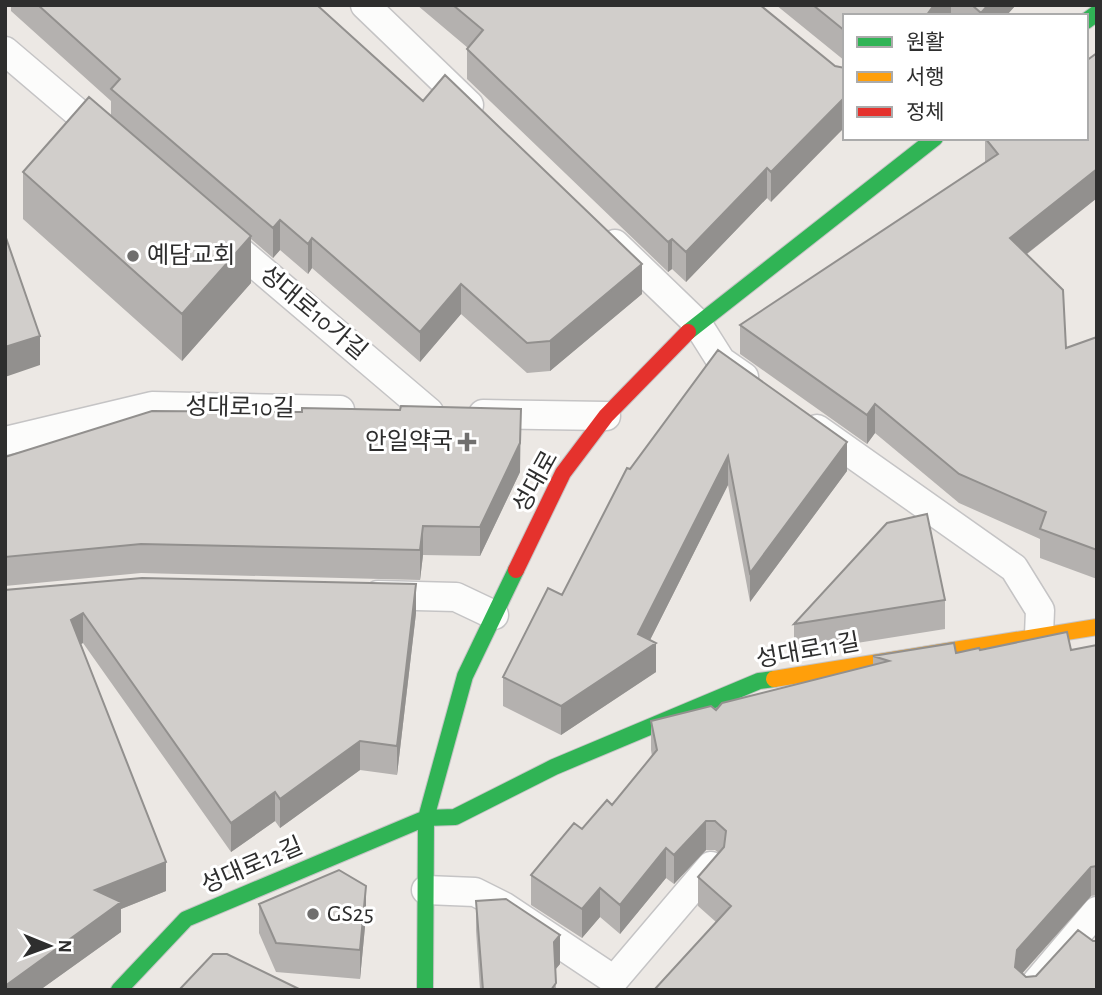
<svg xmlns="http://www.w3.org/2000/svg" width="1102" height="995" viewBox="0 0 1102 995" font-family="'Alegreya Sans','Noto Sans KR',sans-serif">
	<rect width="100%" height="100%" fill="#ece8e4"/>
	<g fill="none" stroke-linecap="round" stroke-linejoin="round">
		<g stroke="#c5c4c5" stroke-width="31">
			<path id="lane" d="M365,5L469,105
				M5,51L105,136
				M223,237L429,412
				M615,244L697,323L721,361L744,377
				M483,414L606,416
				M817,429L1014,568L1040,610L1039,635
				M5,441L152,406L340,410
				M378,595L456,597L494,615
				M426,890L475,892L503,906L614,980L711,866
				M1030,990L1097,911"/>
		</g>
		<g stroke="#c5c4c5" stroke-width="18">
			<path id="fast" d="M1086,21L1097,13
				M688,332L935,138
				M119,990L186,919L426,818L455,817L554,767L759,681L774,679
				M425,990L426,818L465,676L516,570"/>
		</g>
		<g stroke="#c5c4c5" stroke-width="18">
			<path id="slow" d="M774,679L1097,627"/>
		</g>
		<g stroke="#c5c4c5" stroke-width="18">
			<path id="jam" d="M516,570L563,473L606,416L688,332"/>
		</g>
		<use href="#lane" stroke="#fcfcfb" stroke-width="28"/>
		<use href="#fast" stroke="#30b455" stroke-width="16"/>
		<use href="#slow" stroke="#ff9f0a" stroke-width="16"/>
		<use href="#jam" stroke="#e5322d" stroke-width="16"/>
	</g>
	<path fill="#b4b1af" d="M11,5H317L423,101L642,294L550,371L527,373L461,314L420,362L312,268L308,274L280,250L273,258L251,239V283L182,361L23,219V172L111,116V101L11,11Z
		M417,5H760L835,66L771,202L767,198L686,282L672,269L668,272L467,79V49L468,48Z
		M776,5H1016L1006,16H845V61Z
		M1097,53V198L1027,254L1066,348L1097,337V579L1040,558V539L959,503L875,433L867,444L740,354V325L985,163V138Z
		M718,350L847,471L750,602L728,485L650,640L656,672L561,735L503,706V677L562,595L630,469Z
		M5,457L520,472L480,556L423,555L420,580L141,573L5,586Z
		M5,590L416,613L397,775L360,770L280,828L275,821L231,852L83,643L81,644L166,891L121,909V932L40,990H5Z
		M945,600V629L794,653V624Z
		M1097,645V895L1091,896L1022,974L1026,977L1097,990L716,922L698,906V877L719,853L715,850H706L674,884L666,878L620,934L600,917L582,938L531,905V875L582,829L612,805L652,756L651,750V721L716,710L873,665V656L956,653L980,650H1071Z
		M476,901L560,964L555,970L556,990H480L476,930Z
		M259,904L366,916L360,979L276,972L259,933Z"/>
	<path fill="#92908e" d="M934,5H951V15L926,16Z
		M988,5H1016L1006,16H981V13Z
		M845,97V127L771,202V172Z
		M767,168V198L686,282V252Z
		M1097,169V198L1010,267V238Z
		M280,220V250L273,258V228Z
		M251,236V283L182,361V314Z
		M312,238V268L308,274V244Z
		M672,239V269L668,272V242Z
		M642,264V294L550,371V341Z
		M461,284V314L420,362V332Z
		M40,336V365L5,377V347Z
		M875,404V433L867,444V415Z
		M521,409L520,472L480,556V527Z
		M847,442V471L750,602V573Z
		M728,456V485L645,650L656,643V672L561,735V706L638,634Z
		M423,526V555L420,580V550Z
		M416,584V613L397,775V746Z
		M83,613V643L71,649V620Z
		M360,741V770L280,828V799Z
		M275,792V821L231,852V823Z
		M706,821V850L674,884V855Z
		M666,848V878L620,934V905Z
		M166,862V891L121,909V932L40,990H5V986L95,890Z
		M1091,867V896L1017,979L1015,967L1017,950Z
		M366,886V916L360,979V950Z
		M600,888V917L582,938V909Z
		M560,935V964L554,971V942Z"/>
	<path fill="#d1cecb" stroke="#92908e" stroke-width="2" d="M38,5H317L423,101L445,75L642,264L550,341L527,343L461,284L420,332L312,238L308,244L280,220L273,228L111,89L120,79Z
		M453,5H760L835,66L845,68V97L771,172L767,168L686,252L672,239L668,242L467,49L483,30Z
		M813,5H934L926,16H845V31Z
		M972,5H988L981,13Z
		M1097,53V169L1010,238L1063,290L1066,348L1097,337V550L1040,529L1046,512L959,474L875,404L867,415L740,325L998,154L985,138H1086V61Z
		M89,97L251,236L182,314L23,172Z
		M5,235L40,336L5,347Z
		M718,350L847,442L750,573L728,456L638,634L656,643L561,706L503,677L548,588L562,595L627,468L630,469Z
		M401,406L521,409L520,443L480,527L423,526L420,550L141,544L5,557V457L152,411L302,412V408L400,410Z
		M927,514L945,600L794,624L887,523Z
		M142,578L416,584L397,746L360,741L280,799L275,792L231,823L83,613L71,620L166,862L95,890L121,902L5,986V590Z
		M1067,632L1071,650L1097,645V866L1091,867L1017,950L1015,967L1026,977L1036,976L1078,930L1093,941H1097V990H654L731,906L698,877L724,847L726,831L715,821H706L674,855L666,848L620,905L600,888L582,909L531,875L574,823L582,829L607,800L612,805L657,750L651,721L711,706L716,710L722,703L889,661L873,656L954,643L956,653L979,648L980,650Z
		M339,870L366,886L360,950L276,943L259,904Z
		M506,899L560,935L554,942L556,983L551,990H483L476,901Z
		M213,954H227L301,990H179Z"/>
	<g fill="#706f6e" stroke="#fff" stroke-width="2.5">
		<circle cx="133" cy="256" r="7"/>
		<path d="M463.5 431.5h7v7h7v7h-7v7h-7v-7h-7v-7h7z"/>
		<circle cx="313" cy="914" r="7"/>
	</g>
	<g text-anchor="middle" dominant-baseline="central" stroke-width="6" stroke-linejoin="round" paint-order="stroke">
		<g font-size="24" fill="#2e2e2e" stroke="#fff" text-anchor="start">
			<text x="147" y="256">예담교회</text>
			<text x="453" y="442" text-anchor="end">안일약국</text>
			<text x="327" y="914">GS25</text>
		</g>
		<g font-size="24" fill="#2e2e2e" stroke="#fff">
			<text transform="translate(313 313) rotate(40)">성대로10가길</text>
			<text transform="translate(240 408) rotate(1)">성대로10길</text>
			<text transform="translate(536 482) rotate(-61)">성대로</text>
			<text transform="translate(808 651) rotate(-10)">성대로11길</text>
			<text transform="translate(252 866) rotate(-23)">성대로12길</text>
		</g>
	</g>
	<rect width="1102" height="995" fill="none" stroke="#2e2e2e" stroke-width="14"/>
	<rect x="843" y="14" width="245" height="126" fill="#ffffff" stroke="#ababab" stroke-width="2"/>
	<rect x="857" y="37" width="35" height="10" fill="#30b455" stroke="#ababab" stroke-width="2"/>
	<text x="906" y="49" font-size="21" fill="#2e2e2e">원활</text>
	<rect x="857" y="72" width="35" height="10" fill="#ff9f0a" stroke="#ababab" stroke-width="2"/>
	<text x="906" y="84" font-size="21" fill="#2e2e2e">서행</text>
	<rect x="857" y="107" width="35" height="10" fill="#e5322d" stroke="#ababab" stroke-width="2"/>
	<text x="906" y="119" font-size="21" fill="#2e2e2e">정체</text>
	<g transform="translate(49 946) rotate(91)" stroke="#ffffff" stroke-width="5" paint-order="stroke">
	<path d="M0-5L12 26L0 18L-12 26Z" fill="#2e2e2e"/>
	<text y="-10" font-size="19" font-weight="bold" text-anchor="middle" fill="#2e2e2e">N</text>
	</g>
</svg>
